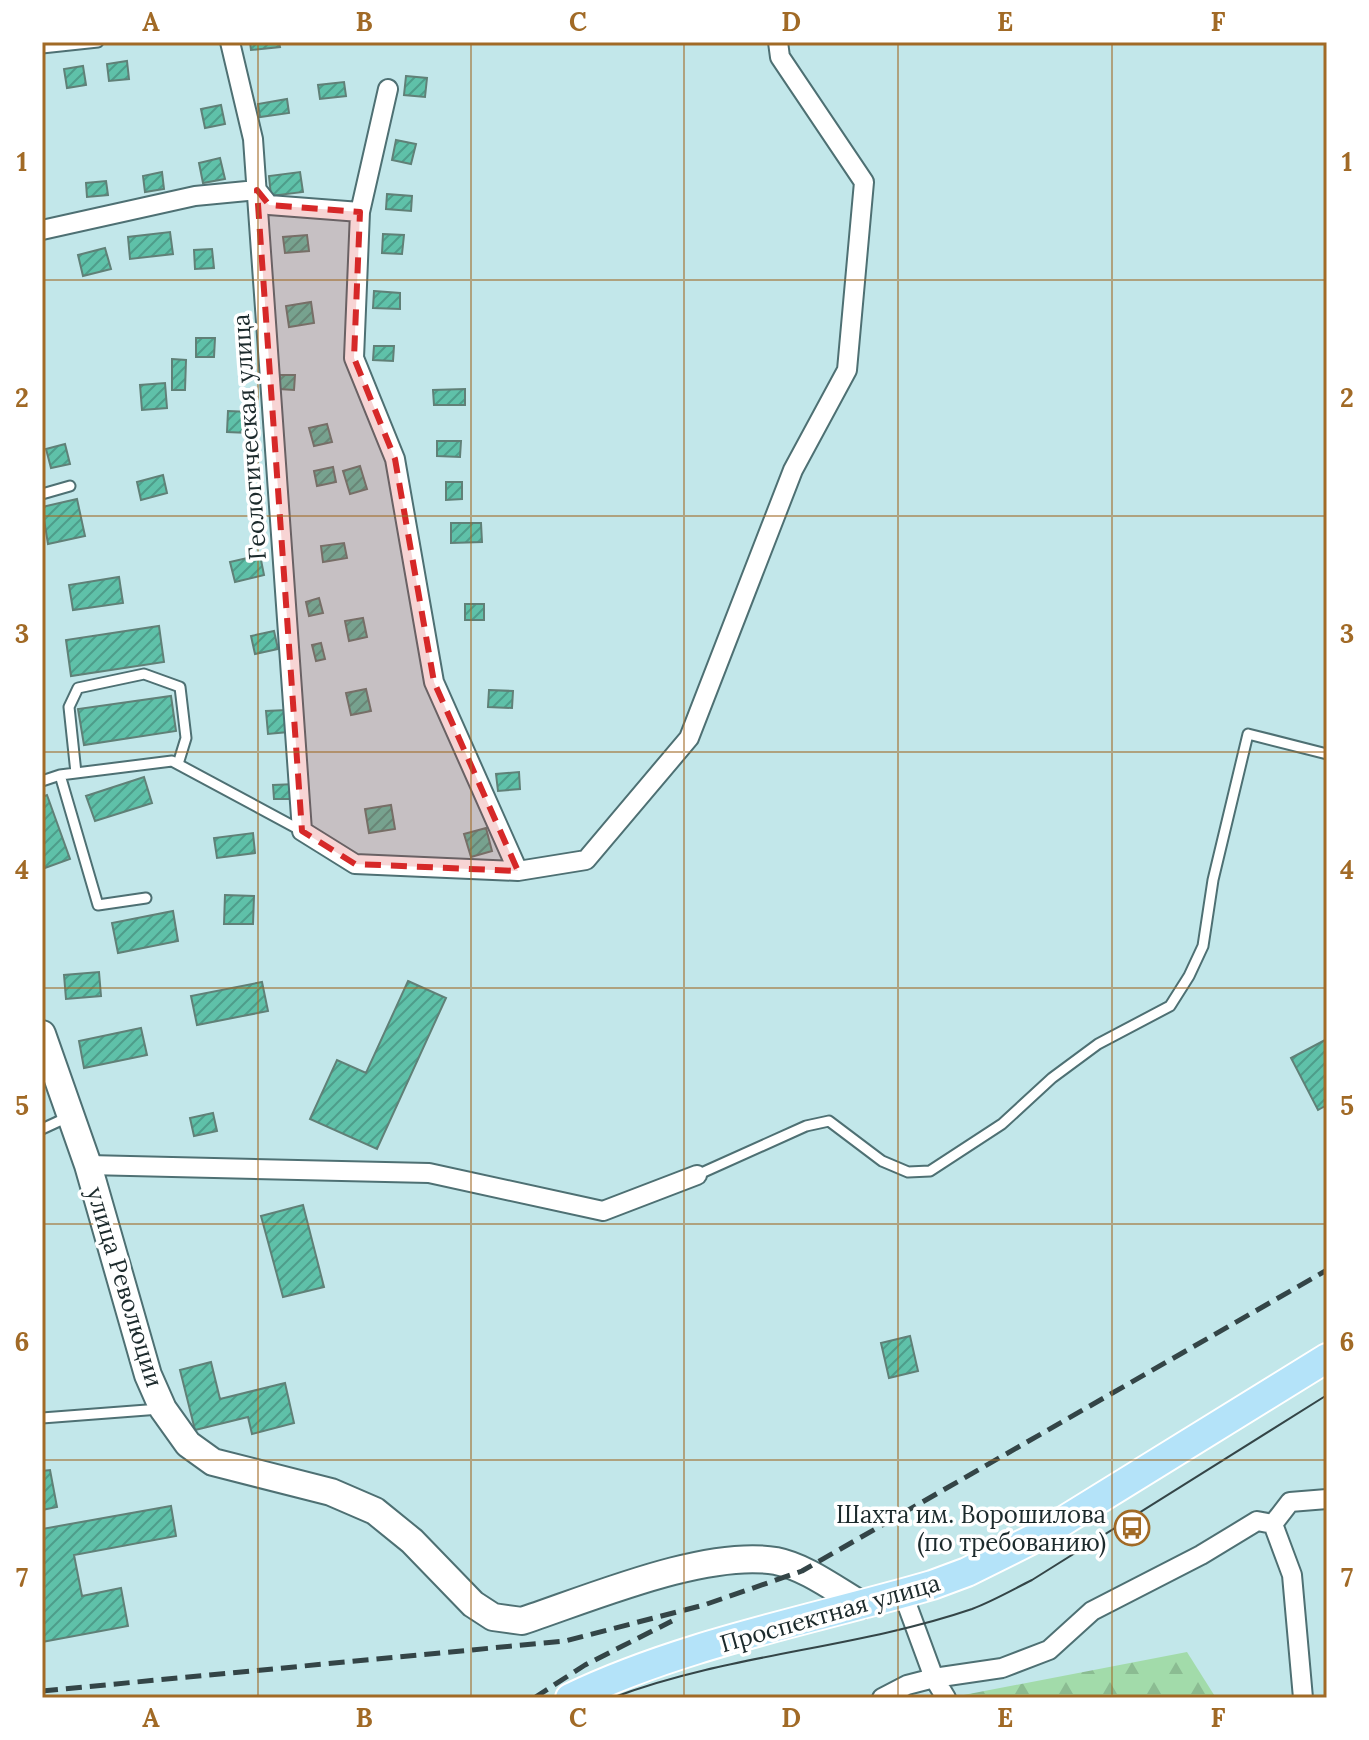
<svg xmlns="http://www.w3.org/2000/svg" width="1369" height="1740" viewBox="0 0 1369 1740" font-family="Lora,serif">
	<defs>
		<pattern id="forest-firs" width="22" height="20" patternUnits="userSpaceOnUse" patternTransform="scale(2)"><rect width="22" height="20" fill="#a2dbaa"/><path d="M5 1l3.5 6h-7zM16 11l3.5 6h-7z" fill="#8bbc92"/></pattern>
		<pattern id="building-hatch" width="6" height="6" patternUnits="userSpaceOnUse" patternTransform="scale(2)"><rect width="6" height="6" fill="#5fc1a9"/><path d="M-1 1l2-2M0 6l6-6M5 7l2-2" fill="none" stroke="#4e9d8a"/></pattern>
	</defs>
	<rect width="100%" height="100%" fill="#c2e7ea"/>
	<path fill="url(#forest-firs)" d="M1187,1652L1216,1698H948Z"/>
	<path fill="url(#building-hatch)" stroke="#608077" stroke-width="2" d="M250,42H279L280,47L251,50Z
		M127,61L129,79L109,81L107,64Z
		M83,66L86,85L67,88L64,69Z
		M406,76L427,78L425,97L404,95Z
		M344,82L346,96L320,99L318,85Z
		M287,99L289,113L260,117L258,104Z
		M221,105L225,124L205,128L201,109Z
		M396,140L416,144L411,164L392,160Z
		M220,158L225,179L203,183L199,163Z
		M162,172L164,189L145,192L143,176Z
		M300,172L303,192L271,196L269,176Z
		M106,181L108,195L87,197L86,183Z
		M387,194L412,196L411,211L386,209Z
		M170,232L173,254L130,259L128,237Z
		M383,234L404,235L402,254L382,253Z
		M307,235L309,251L285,253L283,237Z
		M105,248L111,269L83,276L78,255Z
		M212,249L214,268L195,269L194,250Z
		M374,291L400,293V309L373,308Z
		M311,302L314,323L289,327L286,306Z
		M196,338H215L214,357H196Z
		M374,346H394L393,361L373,360Z
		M172,359L186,360L185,390H172Z
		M280,375H295L294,390L279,389Z
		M165,383L167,408L142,410L140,385Z
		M465,389V405H434L433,390Z
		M228,411L250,412L249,433L227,432Z
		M327,424L332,442L314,446L309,428Z
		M437,441H461L460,457L437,456Z
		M65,444L70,464L51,468L46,449Z
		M360,466L367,489L350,494L343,471Z
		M333,467L336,482L317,486L314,471Z
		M163,475L167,493L141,500L137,482Z
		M446,482H462V499L446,500Z
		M77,499L85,536L48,544L42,507Z
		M451,523H481L482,542L451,543Z
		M344,543L347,558L323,562L321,546Z
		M260,555L264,575L235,582L230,562Z
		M119,577L123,603L73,610L69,585Z
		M319,598L323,613L309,616L306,602Z
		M465,604H484V620H465Z
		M363,618L367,637L349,641L345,621Z
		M159,626L164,662L71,676L66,640Z
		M274,631L278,649L255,654L251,636Z
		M321,643L325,659L316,661L312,645Z
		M366,689L371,711L351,715L346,693Z
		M489,690L513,691L512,708L488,707Z
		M171,696L176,731L84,745L78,709Z
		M287,710L288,732L268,734L266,711Z
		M519,772L520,789L498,791L496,774Z
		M144,777L152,803L95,821L86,796Z
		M296,784L297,799H274L273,785Z
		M47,795L70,859L42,869V797Z
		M391,805L395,829L369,833L365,809Z
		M486,828L492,851L471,857L464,834Z
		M253,833L255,853L217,858L214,838Z
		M225,895L254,896L253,924H224Z
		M173,911L178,941L118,953L112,923Z
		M99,972L101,996L66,999L64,975Z
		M408,981L446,998L377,1149L310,1119L337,1060L366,1073Z
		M262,982L268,1011L197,1025L191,996Z
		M141,1028L147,1055L84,1068L79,1041Z
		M1327,1039V1105L1318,1110L1291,1058Z
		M213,1113L217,1131L194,1136L190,1118Z
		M303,1205L324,1287L283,1297L261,1216Z
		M910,1336L918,1371L889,1378L881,1343Z
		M211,1362L220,1399L285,1383L294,1423L252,1434L248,1417L195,1430L180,1370Z
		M50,1470L57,1507L42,1510V1471Z
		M171,1506L176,1536L74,1555L82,1596L121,1588L128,1626L42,1642V1529Z"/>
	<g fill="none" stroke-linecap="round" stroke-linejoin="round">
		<g stroke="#4e7073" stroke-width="13">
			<path id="lane" d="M42,48L98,42
				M42,494L70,486
				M76,773L69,707L78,688L144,674L180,687L186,738L178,764
				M60,775L98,905L146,898
				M42,781L60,775L172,761L302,831
				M42,1129L68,1117
				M697,1175L806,1126L829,1121L882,1161L908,1172L930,1171L1002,1124L1052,1078L1098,1044L1170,1006L1189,976L1203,946L1213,880L1248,734L1327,754
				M42,1418L160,1409"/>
		</g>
		<g stroke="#4e7073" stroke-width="22">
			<path id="street" d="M230,42L253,139L302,831L355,864L518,871L586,860L689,738L793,470L847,370L864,182L780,57L778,42
				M360,212L388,89
				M42,230L195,196L257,190L269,205L360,212L354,358L395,459L434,682L518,871
				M88,1165L429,1173L603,1211L697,1175
				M1273,1524L1292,1575L1303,1698
				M1273,1524L1290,1502L1327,1499
				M903,1594L934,1678L1002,1668L1049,1650L1092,1611L1201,1555L1257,1521L1273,1524
				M882,1698L907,1685L934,1678L946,1698"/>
		</g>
		<g stroke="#4e7073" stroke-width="30">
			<path id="secondary" d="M42,1034L88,1165L148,1375L163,1409L188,1444L213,1462L331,1492L375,1511L412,1541L473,1604L493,1617L522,1621C591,1598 706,1549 776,1561C806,1567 836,1590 862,1605"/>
		</g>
		<g stroke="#fff" stroke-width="32">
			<path id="primary" d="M570,1698C682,1644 812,1620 932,1585L967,1572L1039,1536L1327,1358"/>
		</g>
		<use href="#lane" stroke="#fff" stroke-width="9"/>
		<use href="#street" stroke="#fff" stroke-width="18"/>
		<use href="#secondary" stroke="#fff" stroke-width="26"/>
		<use href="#primary" stroke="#b4e3f9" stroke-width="28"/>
		<path stroke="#344547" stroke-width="2" d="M612,1698C727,1654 855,1649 972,1609C993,1601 1012,1590 1032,1580L1327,1395"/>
		<path stroke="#344547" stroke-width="5" stroke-dasharray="16 8" stroke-linecap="butt" d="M42,1691L565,1641L704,1605L802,1571L1327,1270
			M534,1698L585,1665L672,1621"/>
	</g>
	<path fill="#d62828" fill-opacity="0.2" stroke="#d62828" stroke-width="6" stroke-dasharray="16 10" stroke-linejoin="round" d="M257,190L269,205L360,212L354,358L395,459L434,682L518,871L355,864L302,831Z"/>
	<path fill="none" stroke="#a16a26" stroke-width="2" stroke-opacity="0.55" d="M258,42V1698M471,42V1698M684,42V1698M898,42V1698M1112,42V1698M42,280H1327M42,516H1327M42,752H1327M42,988H1327M42,1224H1327M42,1460H1327"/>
	<defs>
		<g id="bus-ring" transform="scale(1.8)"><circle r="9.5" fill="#fff" stroke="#a16a26" stroke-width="1.5"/><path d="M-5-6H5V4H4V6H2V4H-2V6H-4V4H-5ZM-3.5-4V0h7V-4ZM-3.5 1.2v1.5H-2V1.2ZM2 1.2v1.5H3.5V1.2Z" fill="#a16a26"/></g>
	</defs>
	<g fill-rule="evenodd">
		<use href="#bus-ring" x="1132" y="1528"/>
	</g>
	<g text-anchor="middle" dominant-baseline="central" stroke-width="7" stroke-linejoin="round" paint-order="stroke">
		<g font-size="24" fill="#1c2a2c" stroke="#fff">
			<text transform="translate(249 437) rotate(-94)">Геологическая улица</text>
			<text transform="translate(125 1287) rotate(73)">улица Революции</text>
			<text transform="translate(830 1613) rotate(-16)">Проспектная улица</text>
		</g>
		<g font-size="24" fill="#1c2a2c" stroke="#fff" text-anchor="end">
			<text x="1106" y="1514">Шахта им. Ворошилова<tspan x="1106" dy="28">(по требованию)</tspan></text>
		</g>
	</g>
	<rect width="1369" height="1740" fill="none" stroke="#ffffff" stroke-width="88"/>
	<rect x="44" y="44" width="1281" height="1652" fill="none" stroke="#a16a26" stroke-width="3"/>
	<g font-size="26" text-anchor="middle" font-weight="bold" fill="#a16a26">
		<text x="151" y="31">A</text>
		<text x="364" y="31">B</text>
		<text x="578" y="31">C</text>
		<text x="791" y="31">D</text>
		<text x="1005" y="31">E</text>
		<text x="1218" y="31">F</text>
		<text x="22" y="171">1</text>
		<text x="1347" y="171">1</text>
		<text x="22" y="407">2</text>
		<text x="1347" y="407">2</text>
		<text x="22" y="643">3</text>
		<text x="1347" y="643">3</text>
		<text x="22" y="879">4</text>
		<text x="1347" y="879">4</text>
		<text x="22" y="1115">5</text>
		<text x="1347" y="1115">5</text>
		<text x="22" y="1351">6</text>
		<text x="1347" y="1351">6</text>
		<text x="22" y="1587">7</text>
		<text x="1347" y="1587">7</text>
		<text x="151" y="1727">A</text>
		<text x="364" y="1727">B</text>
		<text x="578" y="1727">C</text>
		<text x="791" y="1727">D</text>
		<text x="1005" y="1727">E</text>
		<text x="1218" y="1727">F</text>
	</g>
</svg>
